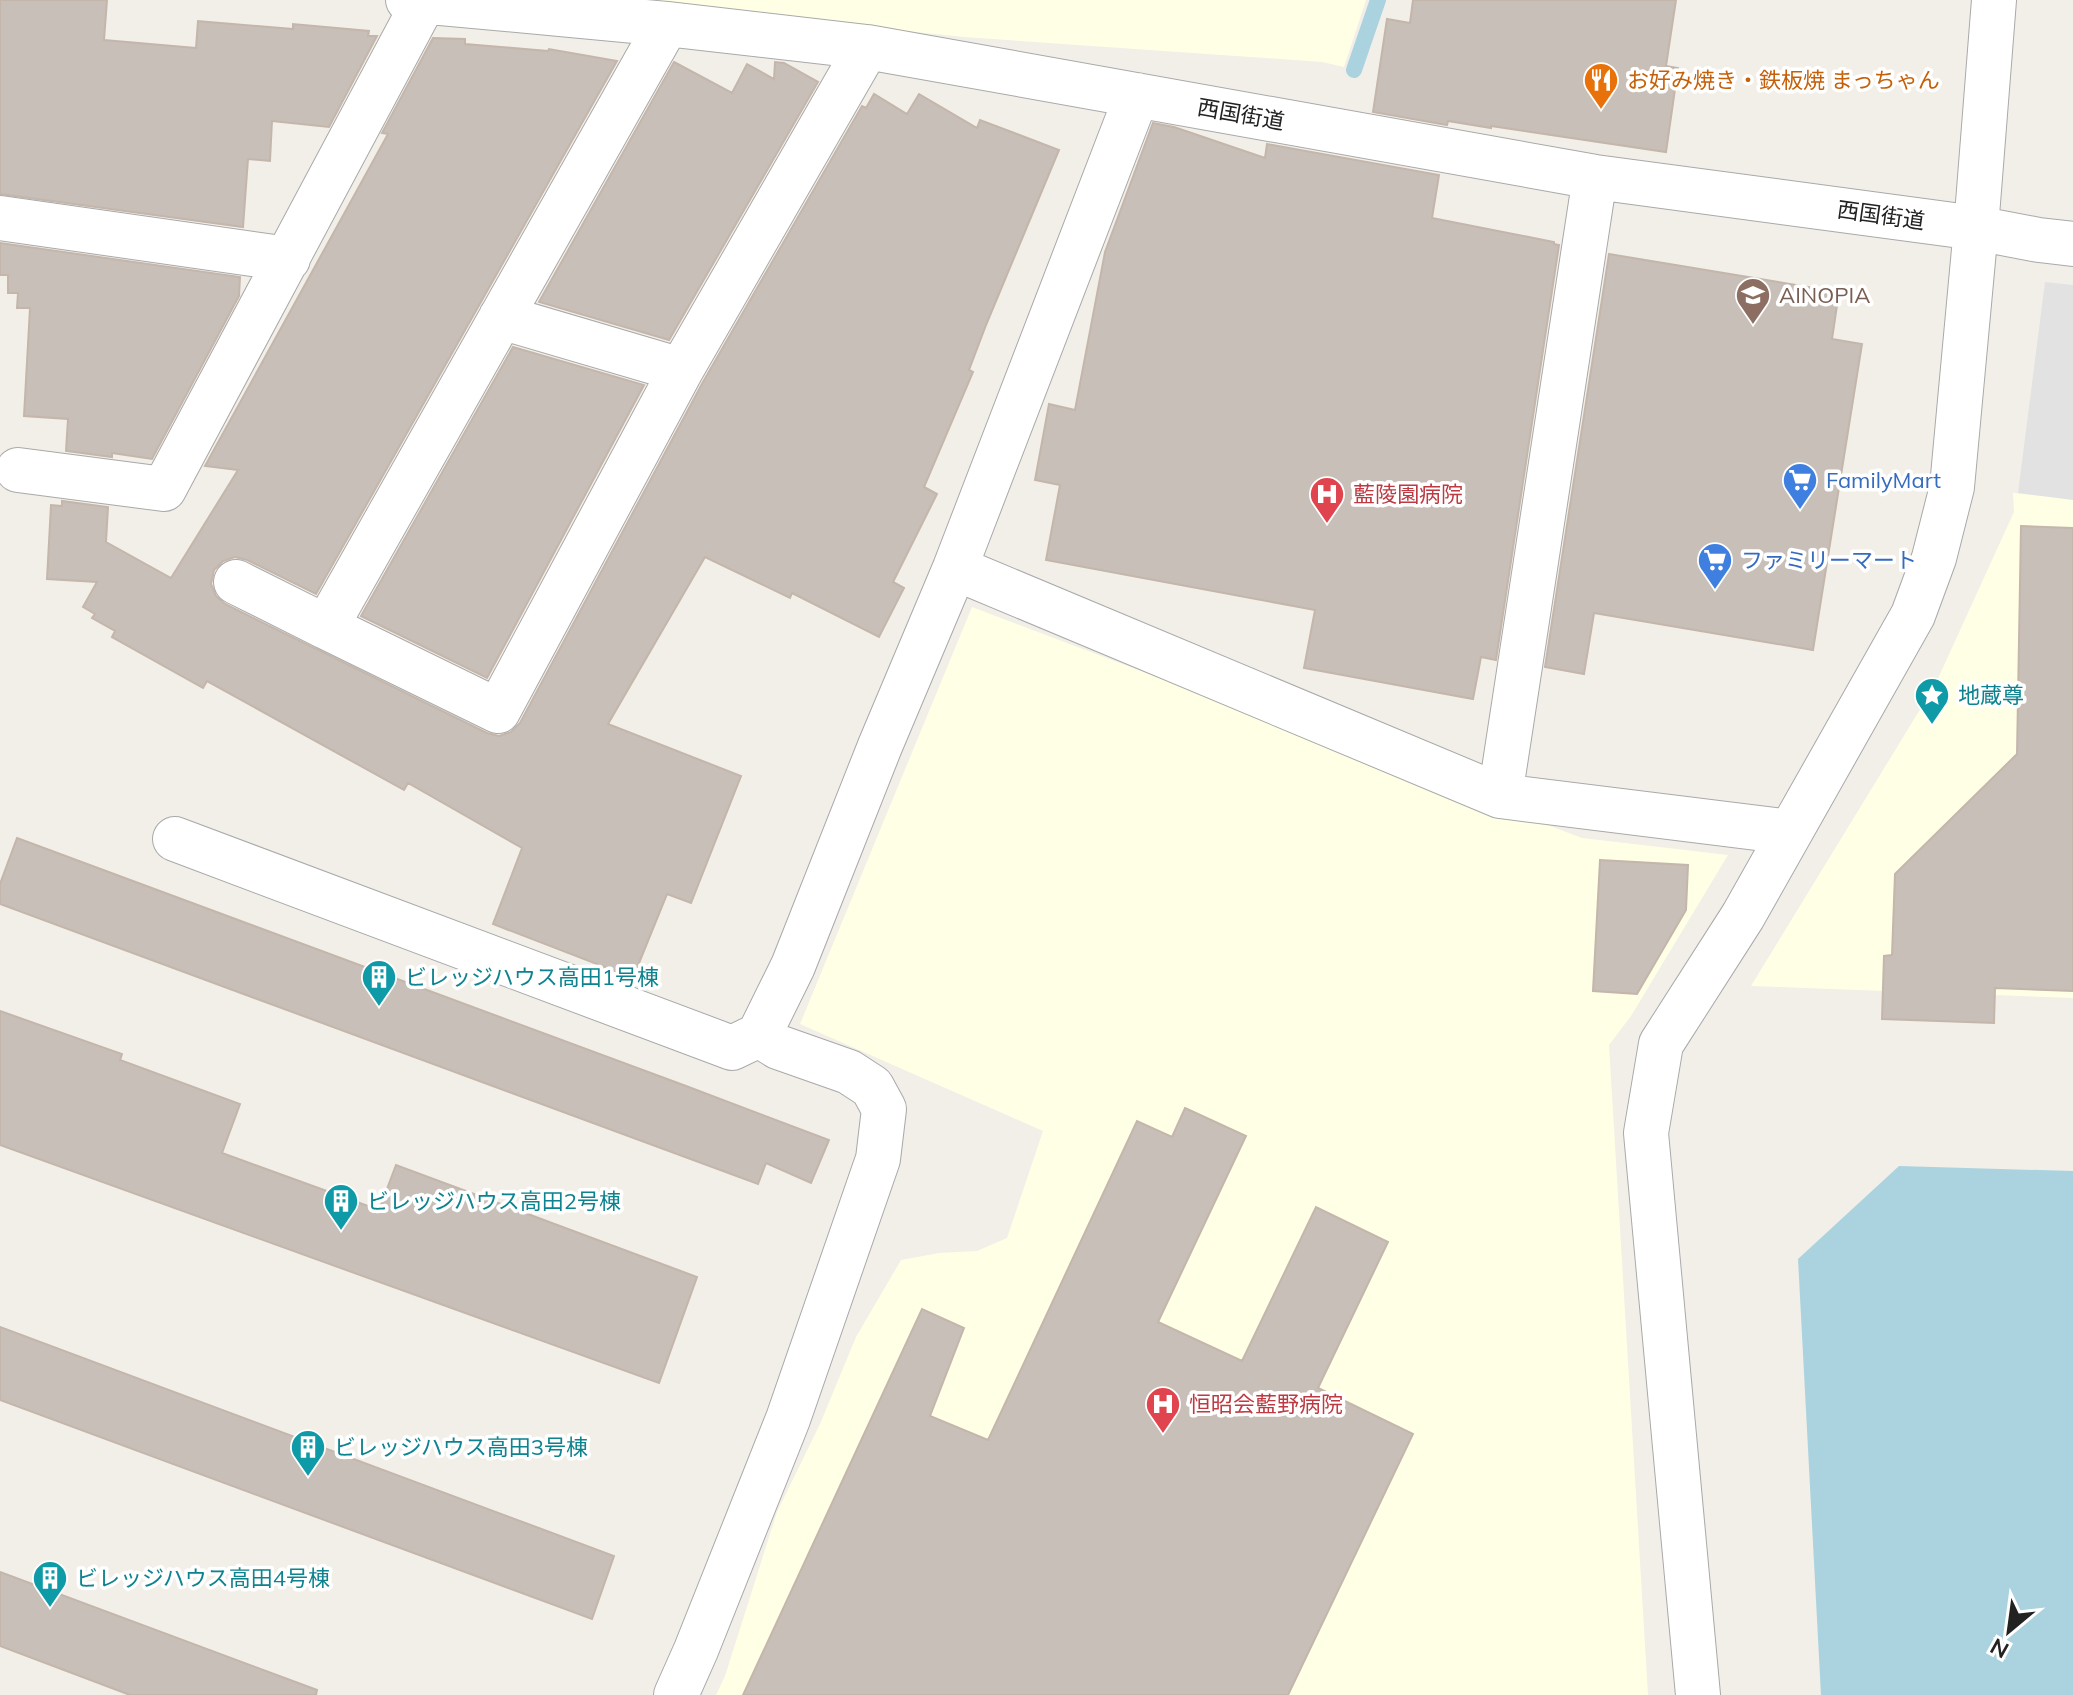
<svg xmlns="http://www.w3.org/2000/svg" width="2073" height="1695" viewBox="0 0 2073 1695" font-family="Mulish,'Noto Sans JP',sans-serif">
	<rect width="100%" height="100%" fill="#f2efe9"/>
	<path fill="#ffffe5" d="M604,0H1366L1344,67L1322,62L964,37Z
		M2013,493L2073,499V998L1751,986L1935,685L2014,512Z
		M972,607L1582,838L1728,855L1631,1016L1609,1045L1648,1695H716L725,1676L777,1512L820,1424L856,1337L901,1260L939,1253L977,1251L1007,1238L1043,1131L800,1024Z"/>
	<path fill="#e2e2e2" d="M2045,282L2073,285V500L2018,493Z"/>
	<path fill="#aad3df" d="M1899,1166L2073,1171V1695H1821L1798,1259Z"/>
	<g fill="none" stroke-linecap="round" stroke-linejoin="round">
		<path stroke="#aad3df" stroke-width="16" d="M1354,70L1378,0"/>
	</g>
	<path fill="#c7bfb8" stroke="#c4b6ab" stroke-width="2" d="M0,0H107L104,40L196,48L198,21L293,29V24L369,31L368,36H377L329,127L272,121L270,161L248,159L243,227L0,194Z
		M1413,0H1676L1666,66L1678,68L1666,152L1491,126V128L1448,121L1447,125L1373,112L1387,19L1410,23Z
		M433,38L465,39V44L548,51L549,49L617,61L316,594L247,560L235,557L223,561L214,570L211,584L216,596L225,604L487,733L499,736L511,732L520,723L703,382L862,106L866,108L874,94L907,114L919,94L977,128L980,120L1059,150L986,325L969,370L973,372L924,487L937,494L893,582L904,588L879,637L792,593L790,598L705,557L608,724L741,776L691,903L667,894L633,978L493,924L522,848L408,783L404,790L207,681L203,688L112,637L115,631L92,618L95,614L83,607L97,582L47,579L51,505L62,506V501L108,507L106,542L171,578L238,470L205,466L388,134L382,133Z
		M674,62L732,93L747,64L774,79L775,62L784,63L818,82L669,340L539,302Z
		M1153,123L1174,127L1265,158L1267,144L1439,175L1432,218L1554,242V244L1559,245L1496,660L1481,657L1473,699L1304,668L1315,610L1046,560L1060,485L1035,480L1049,404L1075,410L1105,252Z
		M0,243L240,277L239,296L152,459L112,453V457L66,451L68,419L24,416L30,308H17L18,293H8V275H0Z
		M1609,254L1839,292L1832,339L1862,344L1813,650L1594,613L1584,674L1545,667Z
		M513,347L644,385L487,678L361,616Z
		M2021,526L2073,528V991L1995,988L1994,1023L1882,1019L1884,956L1892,955L1895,874L2017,754Z
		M17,838L686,1086L829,1140L811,1183L766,1163L758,1184L0,904V884Z
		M1600,860L1688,865L1686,910L1637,994L1593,991Z
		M0,1011L122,1054L120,1060L240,1104L222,1153L379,1210L396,1165L697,1277L659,1383L0,1145Z
		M1185,1108L1246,1136L1158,1322L1242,1361L1316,1207L1388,1242L1318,1388L1413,1434L1288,1695H743L922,1309L964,1328L930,1416L988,1440L1137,1121L1172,1137Z
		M0,1327L614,1556L592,1619L0,1400Z
		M0,1572L317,1690L316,1695H130L0,1646Z"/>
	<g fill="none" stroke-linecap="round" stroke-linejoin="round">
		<g stroke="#a9a9a9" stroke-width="46">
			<path id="minor" d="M408,0L667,24L867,47L1595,177L1976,228L2039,240L2073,244
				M0,218L288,259
				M501,317L681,370
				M18,470L164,489L425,0
				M955,568L1500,796L1790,832
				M236,582L326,627L667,24
				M326,627L498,711L681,370L867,47
				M1500,796L1595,177
				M175,839L732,1048L759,1035L793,966L880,746L955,568L1137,95
				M676,1695L696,1650L788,1419L878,1159L884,1109L872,1087L849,1072L778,1047L759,1035
				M1698,1695L1646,1133L1661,1044L1743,916L1913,615L1934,558L1952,487L1976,228L1994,0"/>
		</g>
		<use href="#minor" stroke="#fff" stroke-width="44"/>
	</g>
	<defs>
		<g id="restaurant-pin" transform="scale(1.8)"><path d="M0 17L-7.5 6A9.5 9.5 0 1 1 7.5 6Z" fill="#e8710a" stroke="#fff"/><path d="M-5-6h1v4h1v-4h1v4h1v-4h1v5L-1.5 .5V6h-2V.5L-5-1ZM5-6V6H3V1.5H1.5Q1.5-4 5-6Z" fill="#fff"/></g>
		<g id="school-pin" transform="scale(1.8)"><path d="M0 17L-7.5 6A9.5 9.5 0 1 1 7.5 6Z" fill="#8d6e63" stroke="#fff"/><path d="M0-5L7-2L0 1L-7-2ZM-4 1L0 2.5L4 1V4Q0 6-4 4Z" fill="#fff"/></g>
		<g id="supermarket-pin" transform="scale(1.8)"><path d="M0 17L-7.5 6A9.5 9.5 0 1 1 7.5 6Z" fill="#3f7fe0" stroke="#fff"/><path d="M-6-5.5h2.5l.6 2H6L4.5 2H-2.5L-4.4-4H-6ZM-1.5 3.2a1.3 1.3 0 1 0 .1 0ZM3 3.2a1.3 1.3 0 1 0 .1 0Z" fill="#fff"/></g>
		<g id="hospital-pin" transform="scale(1.8)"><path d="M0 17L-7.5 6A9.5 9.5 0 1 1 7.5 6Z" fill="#e0444e" stroke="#fff"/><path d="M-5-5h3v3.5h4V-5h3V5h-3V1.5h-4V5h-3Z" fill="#fff"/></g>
		<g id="sight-pin" transform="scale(1.8)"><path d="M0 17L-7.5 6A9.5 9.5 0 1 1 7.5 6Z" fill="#0f9aa8" stroke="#fff"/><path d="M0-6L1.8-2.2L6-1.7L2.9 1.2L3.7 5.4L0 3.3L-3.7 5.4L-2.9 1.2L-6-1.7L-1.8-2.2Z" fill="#fff"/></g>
		<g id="building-pin" transform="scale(1.8)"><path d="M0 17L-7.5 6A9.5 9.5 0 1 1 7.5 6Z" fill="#0f9aa8" stroke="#fff"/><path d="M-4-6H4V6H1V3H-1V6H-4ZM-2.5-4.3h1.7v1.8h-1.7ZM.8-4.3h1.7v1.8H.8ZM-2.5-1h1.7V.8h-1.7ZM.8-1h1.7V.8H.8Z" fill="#fff"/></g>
	</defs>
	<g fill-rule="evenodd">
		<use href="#restaurant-pin" x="1601" y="80"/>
		<use href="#school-pin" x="1753" y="295"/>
		<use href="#supermarket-pin" x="1800" y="480"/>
		<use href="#hospital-pin" x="1327" y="494"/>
		<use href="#supermarket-pin" x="1715" y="560"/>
		<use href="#sight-pin" x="1932" y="695"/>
		<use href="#building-pin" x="379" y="977"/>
		<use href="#building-pin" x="341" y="1201"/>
		<use href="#hospital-pin" x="1163" y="1404"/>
		<use href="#building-pin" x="308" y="1447"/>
		<use href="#building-pin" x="50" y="1578"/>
	</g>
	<g text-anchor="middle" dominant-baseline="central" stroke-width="7" stroke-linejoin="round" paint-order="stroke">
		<g font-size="22" fill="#c56008" stroke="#fff" text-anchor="start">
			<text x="1627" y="80">お好み焼き・鉄板焼 まっちゃん</text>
		</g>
		<g font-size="22" fill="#222" stroke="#fff">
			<text transform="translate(1241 114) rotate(10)">西国街道</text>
			<text transform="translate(1881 215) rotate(8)">西国街道</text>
		</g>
		<g font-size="22" fill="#785e54" stroke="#fff" text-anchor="start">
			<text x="1779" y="295">AINOPIA</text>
		</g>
		<g font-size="22" fill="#366cbe" stroke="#fff" text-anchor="start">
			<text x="1826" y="480">FamilyMart</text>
			<text x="1741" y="560">ファミリーマート</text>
		</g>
		<g font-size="22" fill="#be3a42" stroke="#fff" text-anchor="start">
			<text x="1353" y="494">藍陵園病院</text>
			<text x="1189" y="1404">恒昭会藍野病院</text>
		</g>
		<g font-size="22" fill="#0d838f" stroke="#fff" text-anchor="start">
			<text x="1958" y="695">地蔵尊</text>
			<text x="405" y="977">ビレッジハウス高田1号棟</text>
			<text x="367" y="1201">ビレッジハウス高田2号棟</text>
			<text x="334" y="1447">ビレッジハウス高田3号棟</text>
			<text x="76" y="1578">ビレッジハウス高田4号棟</text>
		</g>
	</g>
	<g transform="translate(2009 1631) rotate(209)" stroke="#ffffff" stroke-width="6" paint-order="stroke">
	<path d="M0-6L14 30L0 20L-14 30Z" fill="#222222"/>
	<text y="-12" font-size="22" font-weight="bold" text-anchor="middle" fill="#222222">N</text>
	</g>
</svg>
